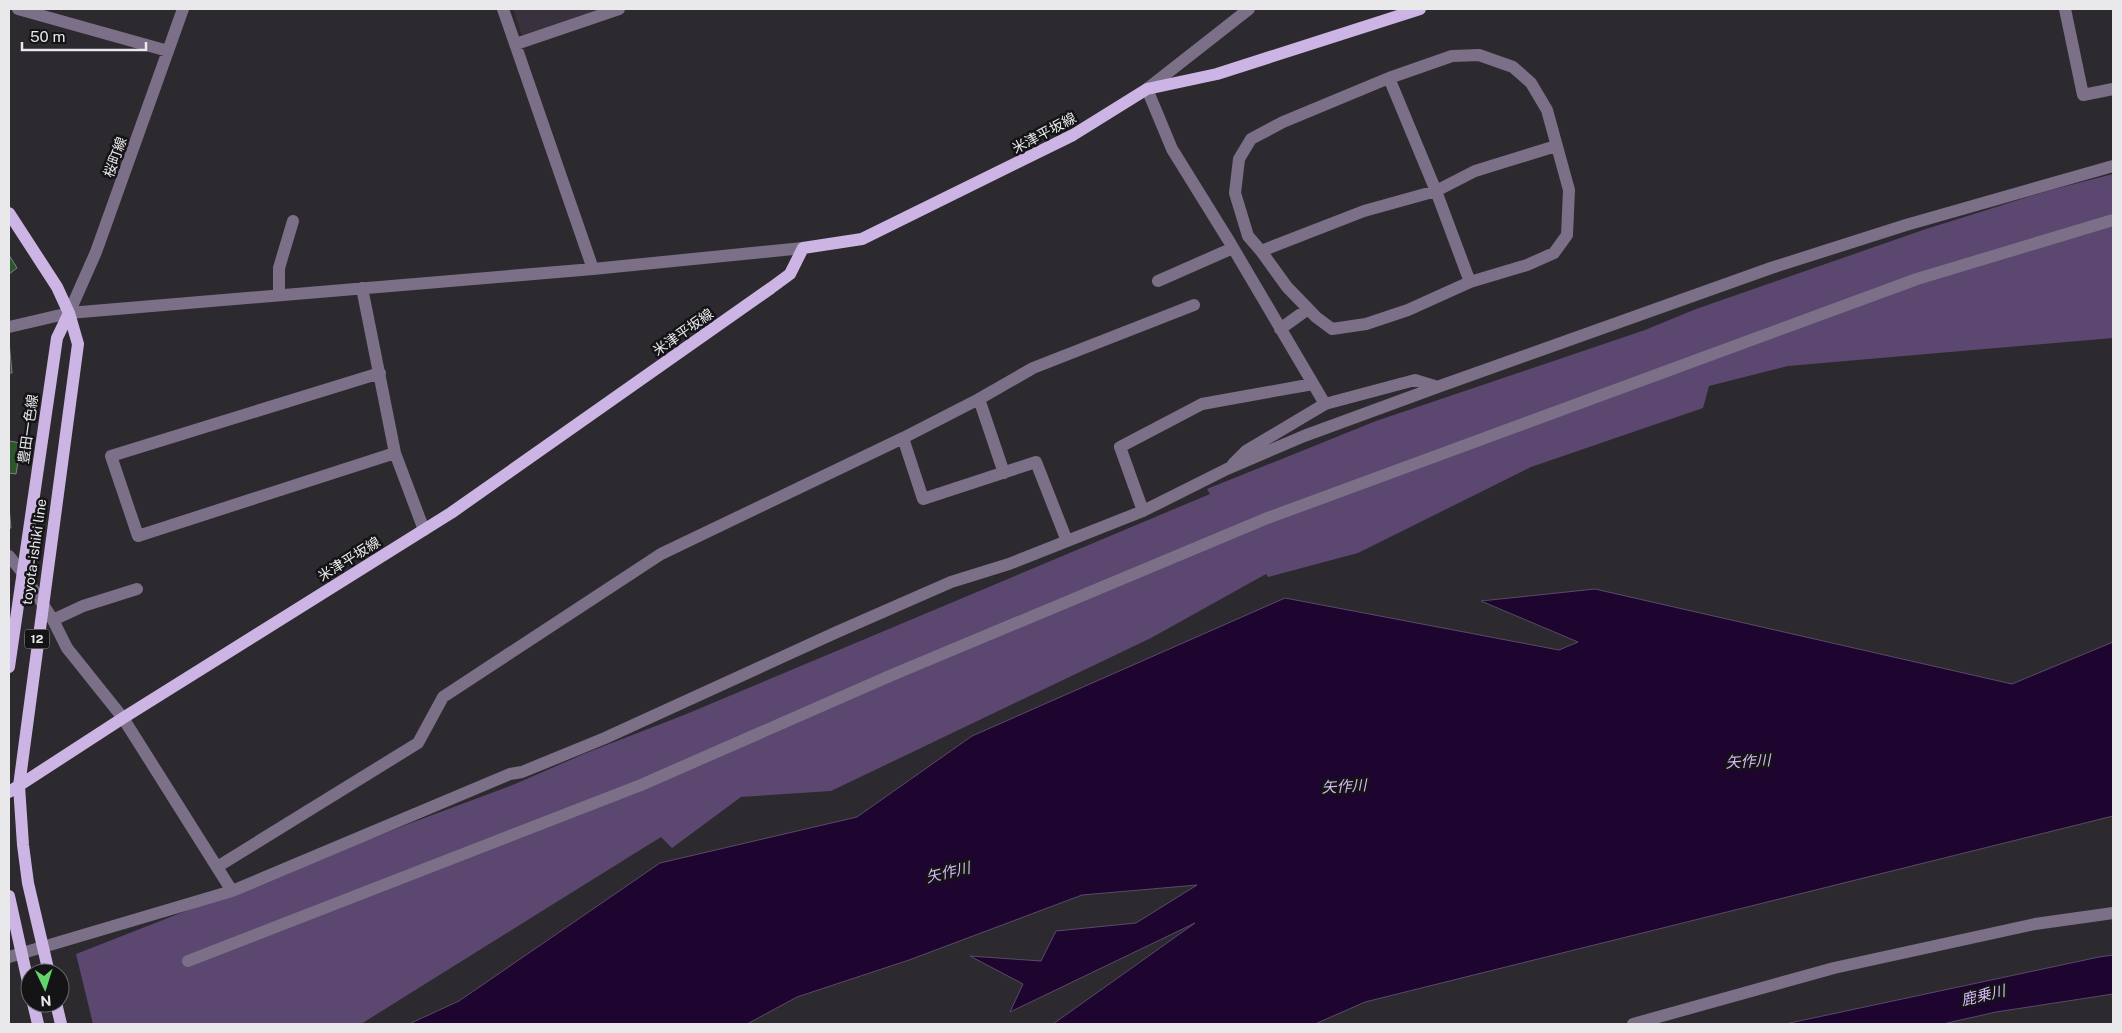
<svg xmlns="http://www.w3.org/2000/svg" width="2122" height="1033" viewBox="0 0 2122 1033" font-family="'Public Sans','Noto Sans JP',sans-serif">
	<rect width="100%" height="100%" fill="#2c2a2f"/>
	<path fill="#37323d" d="M513,9H600L522,35Z"/>
	<path fill="#5b4770" d="M2113,174V338L1788,366L1709,386L1703,408L1531,467L1358,553L1268,577L1266,574L1151,638L831,791L741,797L672,848L661,837L361,1024H93L76,954L411,823L515,784L586,753L684,715L1210,494L1207,489L1376,421L1645,330L1696,309L1923,230L2047,191Z"/>
	<path fill="#1d0530" stroke="#5a4968" d="M1595,589L2012,684L2113,642V816L1365,1002L1315,1024H1053L1195,923L1010,1012L1023,984L970,956L1041,961L1056,931L1136,923L1197,885L1082,895L909,960L797,997L747,1024H409L459,1001L660,863L857,817L972,736L1285,598L1559,650L1578,642L1481,601Z
		M2113,955V994L1996,1012L1943,1024H1785L2099,957Z"/>
	<path fill="#2c562d" stroke="#7e837e" d="M9,255L17,268L9,274Z
		M9,342L12,373H9Z
		M9,441L21,443L16,474L9,473Z
		M9,507L11,528H9Z"/>
	<g fill="none" stroke-linecap="round" stroke-linejoin="round">
		<path stroke="#7b7087" stroke-width="12" d="M18,9L168,51
			M503,9L593,269
			M1249,9L1147,89L1172,149L1229,241L1325,404
			M2065,9L2083,95L2113,89
			M516,44L619,9
			M1479,55L1513,67L1531,83L1547,110L1569,190L1567,235L1554,253L1527,265L1470,282L1408,310L1366,324L1332,329L1316,317L1287,287L1261,251L1248,236L1235,193L1239,159L1251,139L1283,122L1389,78L1452,56Z
			M1389,78L1436,191L1470,282
			M1261,251L1364,211L1436,191L1475,171L1556,146
			M1158,281L1233,248
			M362,288L395,453L424,530
			M279,295V268L293,221
			M69,313L96,252L183,9
			M9,327L69,313L593,269L803,248
			M1280,329L1308,309
			M380,373L111,456L138,536L395,453
			M979,399L1033,368L1194,305
			M903,438L979,399L1004,473
			M1233,464L1246,451L1325,404L1415,380L1438,387
			M1143,511L1120,447L1202,404L1313,384
			M9,556L22,572L53,620L67,648L123,718L232,891
			M53,620L83,606L137,589
			M217,867L418,743L443,697L661,554L903,438L923,499L1036,462L1067,541
			M9,957L232,891L510,774L522,772L605,738L837,632L951,582L1009,564L1143,511L1227,469L1304,436L1443,385L1771,268L1906,225L2113,166
			M188,961L641,785L892,675L1265,519L1917,279L2113,220
			M1633,1024L1834,968L2035,924L2113,913"/>
		<path stroke="#ccb5e5" stroke-width="12" d="M9,213L57,287L69,313L78,344L19,786L23,845L28,883L49,973
			M9,667L57,338L69,313
			M9,792L123,718L451,513L771,288L790,274L803,248L862,239L1073,135L1147,89L1217,74L1420,9
			M9,896L30,991
			M33,1003L38,1024
			M56,1003L61,1024"/>
	</g>
	<g text-anchor="middle" dominant-baseline="central" stroke-width="5" stroke-linejoin="round" paint-order="stroke">
		<rect fill="#141315" stroke="#a9a8ab" stroke-width="1" x="24.5" y="629.5" width="25" height="19" rx="4"/>
		<g font-size="12" font-weight="bold" fill="#e9e8eb">
			<text x="37" y="639">12</text>
		</g>
		<g font-size="14" fill="#e9e8eb" stroke="#141315">
			<text transform="translate(1044 133) rotate(-28)">米津平坂線</text>
			<text transform="translate(115 157) rotate(-70)">桜町線</text>
			<text transform="translate(683 332) rotate(-35)">米津平坂線</text>
			<text transform="translate(28 429) rotate(-82)">豊田一色線</text>
			<text transform="translate(34 552) rotate(-82)">toyota-ishiki line</text>
			<text transform="translate(349 559) rotate(-32)">米津平坂線</text>
		</g>
		<g font-size="15" font-style="italic" fill="#d5b7f4" stroke="#141315">
			<text transform="translate(1748 761) rotate(-3)">矢作川</text>
			<text transform="translate(1344 786) rotate(-3)">矢作川</text>
			<text transform="translate(948 872) rotate(-13)">矢作川</text>
			<text transform="translate(1983 995) rotate(-13)">鹿乗川</text>
		</g>
	</g>
	<rect width="2122" height="1033" fill="none" stroke="#e9e8eb" stroke-width="20"/>
	<g transform="translate(45 988) rotate(176)"><circle r="24" fill="#141315" stroke="#69686b"/>
	<path d="M0-4L9 19L0 12L-9 19Z" fill="#62d469"/>
	<text y="-8" font-size="14" font-weight="bold" text-anchor="middle" fill="#e9e8eb">N</text>
	</g>
	<path d="M22 42v8h124v-8" fill="none" stroke="#e9e8eb" stroke-width="2.5"/>
	<text x="30" y="42" font-size="15" fill="#e9e8eb" stroke="#141315" stroke-width="4" paint-order="stroke">50 m</text>
</svg>
